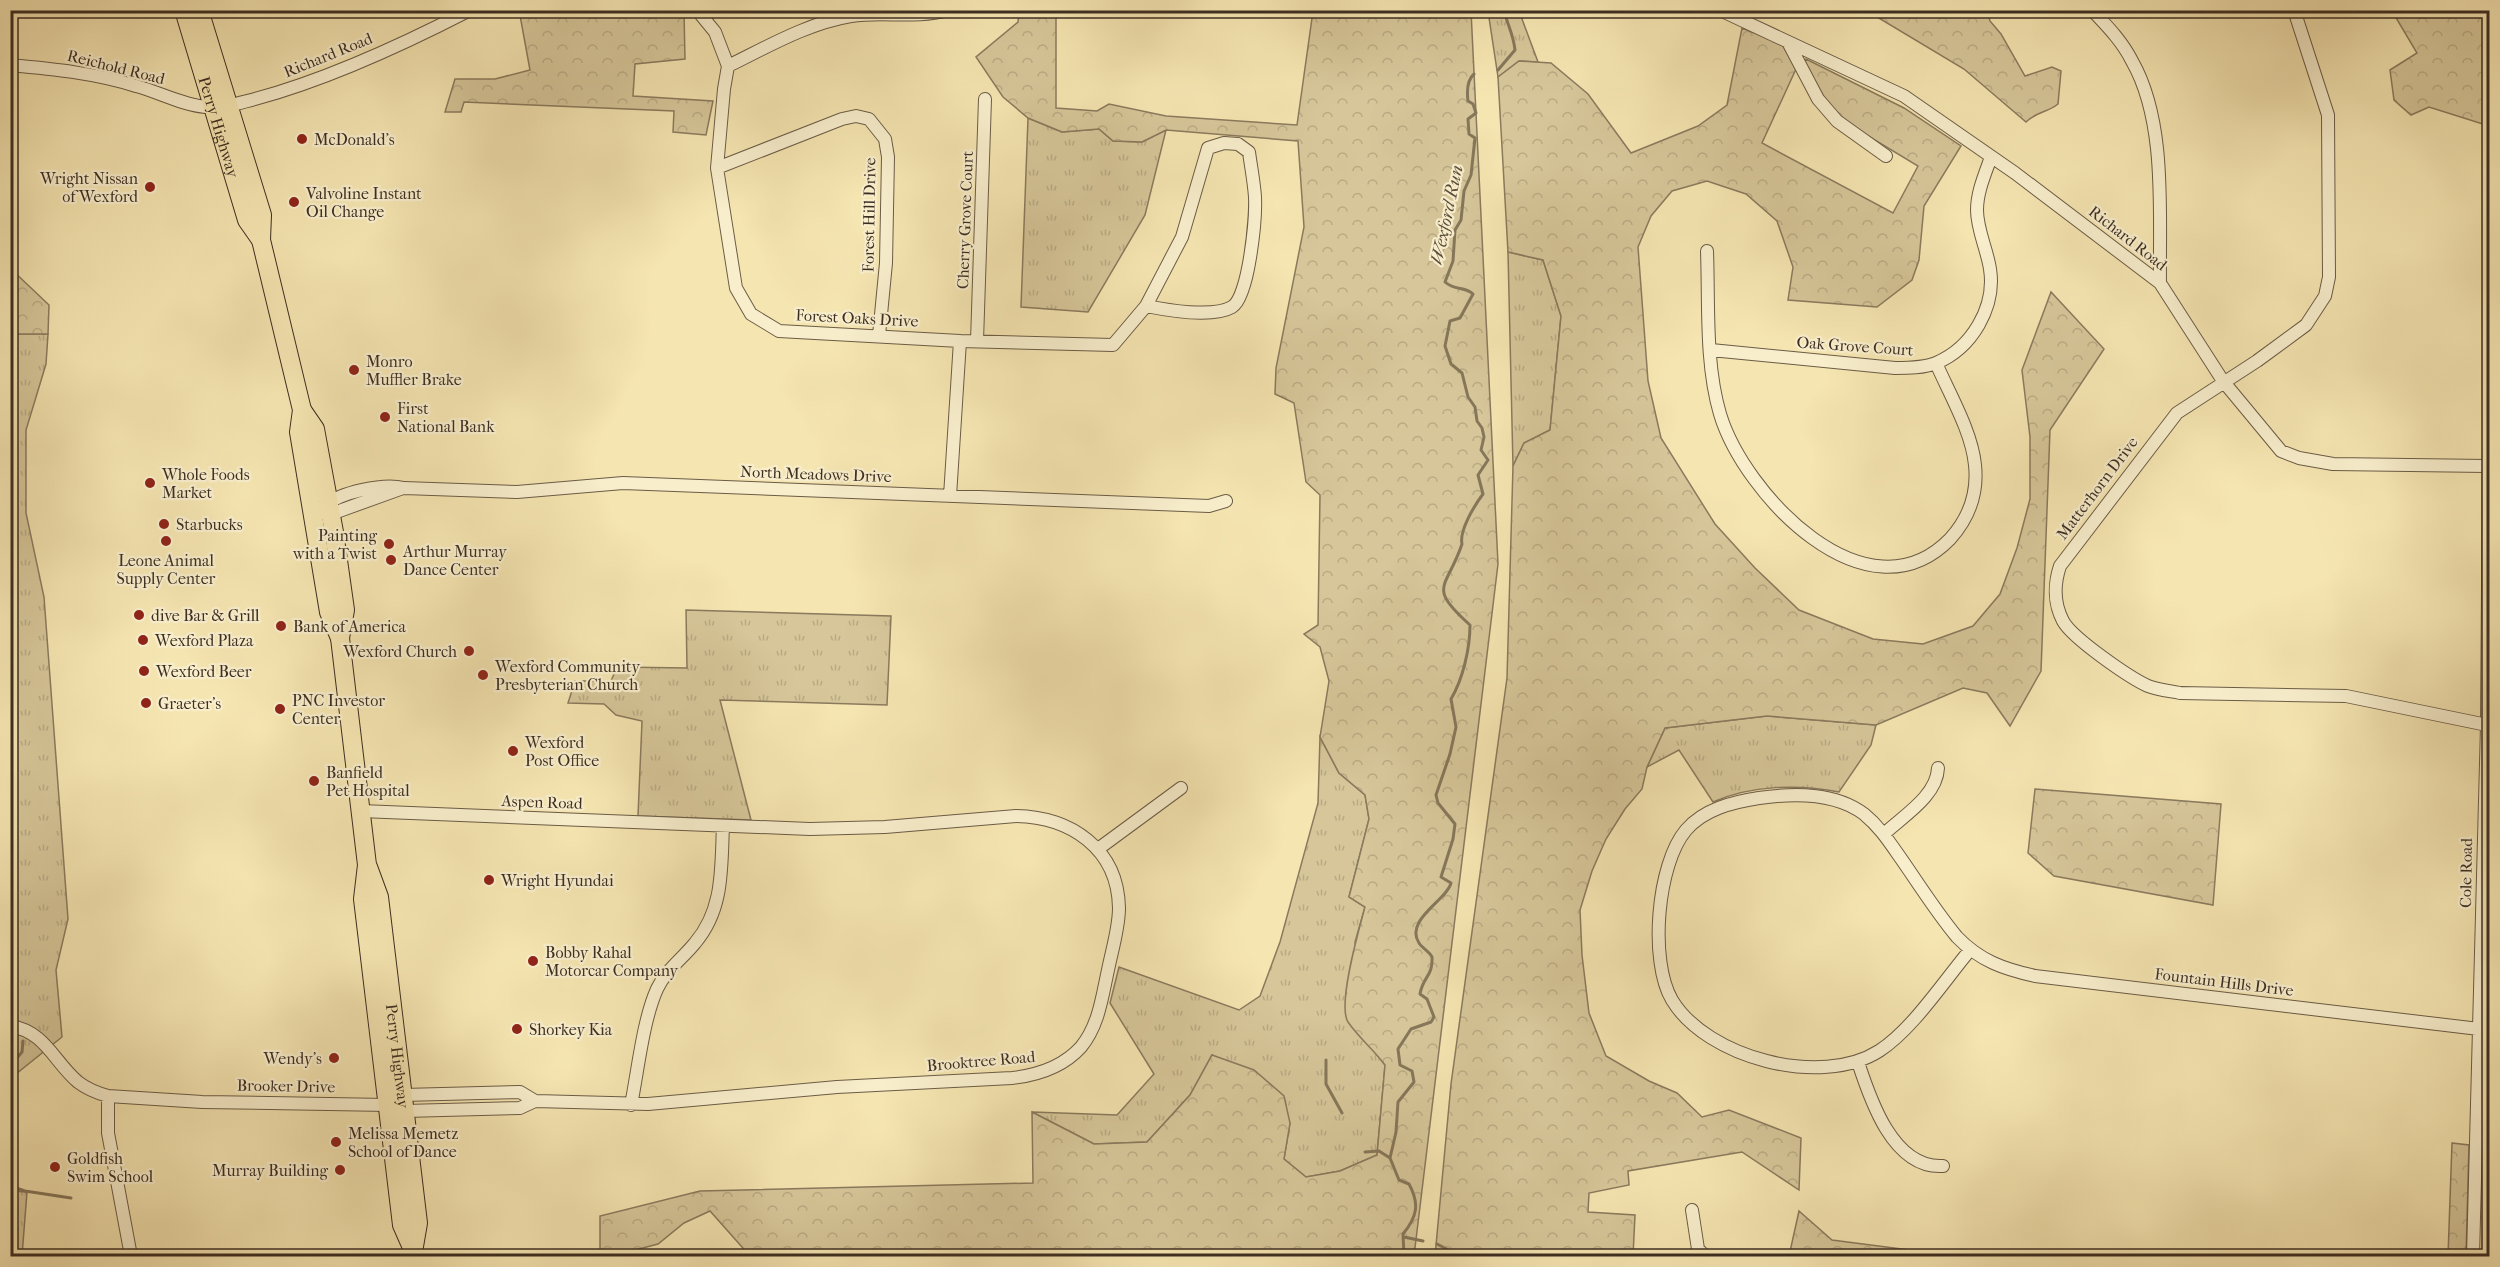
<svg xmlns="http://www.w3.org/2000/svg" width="2500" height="1267" viewBox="0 0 2500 1267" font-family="'IM FELL French Canon',serif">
	<defs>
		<pattern id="grass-tufts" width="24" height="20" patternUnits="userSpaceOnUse" patternTransform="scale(1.5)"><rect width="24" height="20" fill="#d6c699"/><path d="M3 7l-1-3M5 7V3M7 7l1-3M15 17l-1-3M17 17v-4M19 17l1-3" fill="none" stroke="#b9aa84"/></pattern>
		<pattern id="forest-crowns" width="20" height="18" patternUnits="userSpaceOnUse" patternTransform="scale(1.5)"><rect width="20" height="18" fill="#d6c699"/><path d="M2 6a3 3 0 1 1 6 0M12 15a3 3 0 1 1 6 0" fill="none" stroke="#b9aa84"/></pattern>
	</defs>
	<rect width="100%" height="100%" fill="#f5e5b1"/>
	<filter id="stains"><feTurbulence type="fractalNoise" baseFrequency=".00333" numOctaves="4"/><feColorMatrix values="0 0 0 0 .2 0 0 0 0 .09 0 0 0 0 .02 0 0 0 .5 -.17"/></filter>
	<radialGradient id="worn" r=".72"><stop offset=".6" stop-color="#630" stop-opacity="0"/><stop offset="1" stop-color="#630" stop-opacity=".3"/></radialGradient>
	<path fill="url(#grass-tufts)" stroke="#8a7a5e" stroke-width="1.5" d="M1488,11H1525L1522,19L1538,62L1519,61L1498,77Z
		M1028,118L1062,132L1099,129L1113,141L1142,142L1166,130L1145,215L1088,312L1021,307Z
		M1508,252L1543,260L1561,316L1550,430L1524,443L1513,466Z
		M11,334H48L46,364L26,430V513L44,597L68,919L56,970L62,1037L11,1078L10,805L15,796L10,763Z
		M686,610L891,616L887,705L720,700L751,820L638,816L642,721L616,715L604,704L568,703L575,681H611L617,667L687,668Z
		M1767,716L1876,725L1871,745L1839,792C1800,784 1751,785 1713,802L1679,750L1647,767L1665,728Z
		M1320,737L1339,773L1365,795L1369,819L1349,897L1365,907L1355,942L1372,1048L1385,1065L1377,1155L1340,1171L1306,1177L1284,1159L1290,1123L1212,1055L1190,1095L1147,1142L1094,1144L1032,1112L1117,1115L1154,1074L1110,1003L1119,967L1239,1010L1260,996L1280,942L1318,803Z
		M11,1191L27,1192L22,1256H11Z"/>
	<path fill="url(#forest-crowns)" stroke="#8a7a5e" stroke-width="1.5" d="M519,10L681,11L684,13L685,59L635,64L633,96L713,101L706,135L673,132L674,111L464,102L461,112H445L455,79H495L530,70Z
		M1019,11H1056V108L1097,111L1109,104L1166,116L1297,125L1313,11H1471L1498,564L1414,1256H750L710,1211L684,1223L658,1244L612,1256H600V1216L700,1191L1033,1183L1032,1112L1094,1144L1147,1142L1190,1095L1212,1055L1254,1070L1284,1096L1290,1123L1284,1159L1306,1177L1340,1171L1377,1155L1385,1065C1374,1050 1359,1038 1348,1022C1337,1005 1359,929 1365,907L1349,897L1369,819L1365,795L1339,773L1320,737L1329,681L1320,647L1304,634L1318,625L1320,495L1306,482L1294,403L1275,394L1276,368L1304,227L1298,141L1166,130L1142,142L1113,141L1099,129L1062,132L1028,118L1003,97L976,57L1018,22Z
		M1867,11H1987L1990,21L2001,34L2025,76L2052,67L2061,71L2058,104C2047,113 2037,111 2026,122L1964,69Z
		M2392,11H2489V126L2429,107L2411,115L2394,100L2390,70L2417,53Z
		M1742,28L1782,44L1796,69L1762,143L1893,213L1918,166L1840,119L1824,97L1804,62L1806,59L1904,108L1961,146L1924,206L1919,260L1912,280L1877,307L1788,300L1793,267L1777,221L1746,194L1707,181L1672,191L1651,216L1638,247L1648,381L1661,438L1715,524L1755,568L1799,610L1873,639L1923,644L1973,626L2000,594L2017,548L2030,499V437L2022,370L2051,292L2104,349L2050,430L2041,671L2010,726L1987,693L1963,688L1876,725L1767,716L1665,728L1647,767L1642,789L1625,809L1606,839L1592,871L1580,910L1582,955L1589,1013L1606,1056L1649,1081L1677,1093L1702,1117L1729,1110L1801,1138L1799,1190L1742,1152L1628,1171L1629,1185L1589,1193L1588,1212L1635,1215L1633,1256H1435L1451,1084L1507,678L1513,466L1524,443L1550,430L1561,316L1543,260L1508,252L1498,77L1519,61L1551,63L1588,94L1631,153L1698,126L1727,105Z
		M10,268L49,305L48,334H11Z
		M2035,789L2221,804L2213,905L2054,876L2028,853Z
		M2452,1143L2469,1145L2466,1256H2448Z
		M1799,1211L1832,1240L1956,1256H1789Z"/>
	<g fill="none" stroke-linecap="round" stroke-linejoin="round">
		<path stroke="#86775a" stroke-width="3" d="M1498,70L1515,50C1513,33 1508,27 1504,10
			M10,304H13
			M1326,1060V1084L1342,1113
			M10,1066L22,1052L23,1041
			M1365,1152L1379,1151L1390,1158
			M10,1186L25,1191L71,1198
			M1404,1237L1423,1241
			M1437,1244L1460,1256
			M1404,1256L1403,1234C1417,1217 1420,1204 1409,1184L1399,1180L1390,1158L1396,1132L1398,1102L1414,1082L1412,1071L1400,1065L1398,1049L1411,1029L1431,1022L1434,1017L1427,999L1420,994C1423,976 1433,977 1432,957C1429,951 1422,948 1419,943C1404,920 1447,900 1451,883L1441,877L1453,839L1455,824L1438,803L1436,795L1450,754L1456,727L1451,699C1463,679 1470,648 1470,625C1426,586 1447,589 1462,544C1459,531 1474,506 1483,494L1478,475L1488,460L1481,450L1484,437L1482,428L1477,421L1475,407L1468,397L1462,373L1451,364L1445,346L1450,321L1460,318L1473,294C1465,286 1455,291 1445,282L1453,261L1455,230L1461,220L1464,191L1471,175L1475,138L1469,134L1468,119L1476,113L1473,104L1468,101C1467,93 1467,80 1474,74
			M1490,1256H1499"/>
		<g stroke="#6b5c46" stroke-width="14">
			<path id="minor" d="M697,10L715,32L728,66L724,89L717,168L736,288L751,314L779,331L960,341L1113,345L1146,306
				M1720,10L1904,96L2015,173L2160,283L2223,381L2281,451L2299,458L2333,464L2487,466
				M2092,10C2107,26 2122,41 2132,61C2167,122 2159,214 2160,283
				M2294,10L2328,115L2329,277L2325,296L2306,325L2257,361L2177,413L2060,566C2054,584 2054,604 2063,621C2072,638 2130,678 2148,686C2158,690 2170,691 2180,693L2346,696L2487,725
				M1788,42L1818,99L1837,121L1886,156
				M10,65C53,69 95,73 136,86C159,92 182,105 206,107C222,109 239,103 255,99C326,80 404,44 470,10
				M728,66C767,47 808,23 851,16C883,11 916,19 947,10
				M1224,143L1238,144L1249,152C1251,167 1254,182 1255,197C1256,218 1249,297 1232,307C1213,318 1166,310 1146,306L1182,237L1208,148Z
				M717,168L842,119L856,116L869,119L885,139L888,157L886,263L879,335
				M1707,251C1709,304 1705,363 1720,414C1744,494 1867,624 1950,539C1969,518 1978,493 1975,465C1972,432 1949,393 1936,363
				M977,341L985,99
				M1711,350L1895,368C1908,368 1924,368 1936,363C1972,348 1996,307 1990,269C1987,249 1977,230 1977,210C1977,192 1985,174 1991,157
				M950,496L960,341
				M324,506C341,492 383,483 404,488L517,492L623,483L1209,506L1226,501
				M326,514H331L403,488
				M1884,834C1903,816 1937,796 1938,768
				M1098,849L1181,788
				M1970,950C1944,981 1912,1030 1879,1051C1821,1088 1707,1058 1672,1000C1649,961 1657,864 1686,830C1704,809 1733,802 1759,798C1794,793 1835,792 1864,814C1880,827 1890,843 1902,860C1920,886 1937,913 1957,937C1980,961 2004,969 2035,976L2479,1029
				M10,1026C45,1031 54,1062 78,1082C87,1089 97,1093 108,1096L202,1102L388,1105L405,1111L520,1108L535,1101L648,1104L837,1087L1012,1078C1039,1075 1063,1067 1081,1047C1099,1025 1102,997 1108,970C1112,950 1119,928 1119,908C1118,848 1070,817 1016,816L885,827L810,829L361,811
				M1858,1062C1870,1099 1893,1169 1943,1166
				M108,1096V1133L131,1256
				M396,1099L403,1095L520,1092L535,1101
				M631,1105C638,1070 643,1020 657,989C666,970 682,959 695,943C724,909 721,868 723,826
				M1692,1210L1698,1249L1705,1256
				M2473,1256L2487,725L2490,311"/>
		</g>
		<g stroke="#3d2e22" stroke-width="20">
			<g id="highway">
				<path id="s1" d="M184,10L247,220L261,240"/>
				<path d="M199,10L262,215L261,240L302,410L299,432L329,612L340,638"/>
				<path d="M302,410L315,429L334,532L345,610L340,638L367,865L363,899L402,1225L413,1250"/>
				<path id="s2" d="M368,867L379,897L418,1223L413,1252"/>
			</g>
		</g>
		<use href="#minor" stroke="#f8eecc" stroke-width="12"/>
		<use href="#highway" stroke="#f5e5b1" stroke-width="18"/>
	</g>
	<g fill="#8f2418" stroke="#f8eecc" stroke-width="2">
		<circle cx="302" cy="139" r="6"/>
		<circle cx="150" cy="187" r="6"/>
		<circle cx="294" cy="202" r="6"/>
		<circle cx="354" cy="370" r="6"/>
		<circle cx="385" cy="417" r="6"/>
		<circle cx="150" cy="483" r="6"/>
		<circle cx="164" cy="524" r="6"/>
		<circle cx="166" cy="541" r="6"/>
		<circle cx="389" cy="544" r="6"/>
		<circle cx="391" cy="560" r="6"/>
		<circle cx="139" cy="615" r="6"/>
		<circle cx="281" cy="626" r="6"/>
		<circle cx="143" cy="640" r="6"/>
		<circle cx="469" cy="651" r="6"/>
		<circle cx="144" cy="671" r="6"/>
		<circle cx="483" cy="675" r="6"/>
		<circle cx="146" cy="703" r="6"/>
		<circle cx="280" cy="709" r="6"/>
		<circle cx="513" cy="751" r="6"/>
		<circle cx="314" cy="781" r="6"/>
		<circle cx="489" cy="880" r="6"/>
		<circle cx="533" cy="961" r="6"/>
		<circle cx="517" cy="1029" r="6"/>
		<circle cx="334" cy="1058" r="6"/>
		<circle cx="336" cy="1142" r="6"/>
		<circle cx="55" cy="1167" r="6"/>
		<circle cx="340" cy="1170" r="6"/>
	</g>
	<g text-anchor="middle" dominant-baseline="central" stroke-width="4.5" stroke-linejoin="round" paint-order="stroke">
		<g font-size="16" fill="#3d2e22" stroke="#f8eecc">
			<text transform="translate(328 55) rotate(-22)">Richard Road</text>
			<text transform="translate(116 67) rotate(14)">Reichold Road</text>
			<text stroke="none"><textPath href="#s1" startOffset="122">Perry Highway</textPath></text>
			<text transform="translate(869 215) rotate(-89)">Forest Hill Drive</text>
			<text transform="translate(965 220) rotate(-88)">Cherry Grove Court</text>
			<text transform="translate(2128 238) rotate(38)">Richard Road</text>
			<text transform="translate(857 318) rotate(3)">Forest Oaks Drive</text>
			<text transform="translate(1855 346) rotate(4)">Oak Grove Court</text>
			<text transform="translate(816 474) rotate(2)">North Meadows Drive</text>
			<text transform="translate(2097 488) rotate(-53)">Matterhorn Drive</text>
			<text transform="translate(542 802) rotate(2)">Aspen Road</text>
			<text transform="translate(2466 873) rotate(-89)">Cole Road</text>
			<text transform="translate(2224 982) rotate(7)">Fountain Hills Drive</text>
			<text stroke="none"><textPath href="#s2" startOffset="192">Perry Highway</textPath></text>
			<text transform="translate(981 1061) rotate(-5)">Brooktree Road</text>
			<text transform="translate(286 1086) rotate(1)">Brooker Drive</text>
		</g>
		<g font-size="16" fill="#3d2e22" stroke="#f8eecc" text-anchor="start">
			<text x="314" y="139">McDonald's</text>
			<text x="138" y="178" text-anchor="end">Wright Nissan<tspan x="138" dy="18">of Wexford</tspan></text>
			<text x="306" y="193">Valvoline Instant<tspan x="306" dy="18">Oil Change</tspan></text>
			<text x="366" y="361">Monro<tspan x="366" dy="18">Muffler Brake</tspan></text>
			<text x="397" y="408">First<tspan x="397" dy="18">National Bank</tspan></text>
			<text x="162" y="474">Whole Foods<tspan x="162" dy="18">Market</tspan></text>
			<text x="176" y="524">Starbucks</text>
			<text x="377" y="535" text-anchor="end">Painting<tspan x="377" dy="18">with a Twist</tspan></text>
			<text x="403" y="551">Arthur Murray<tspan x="403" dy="18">Dance Center</tspan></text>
			<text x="166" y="560" text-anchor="middle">Leone Animal<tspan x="166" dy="18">Supply Center</tspan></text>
			<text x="151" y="615">dive Bar &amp; Grill</text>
			<text x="293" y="626">Bank of America</text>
			<text x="155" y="640">Wexford Plaza</text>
			<text x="457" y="651" text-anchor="end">Wexford Church</text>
			<text x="495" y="666">Wexford Community<tspan x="495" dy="18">Presbyterian Church</tspan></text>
			<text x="156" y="671">Wexford Beer</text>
			<text x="292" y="700">PNC Investor<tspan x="292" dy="18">Center</tspan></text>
			<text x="158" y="703">Graeter's</text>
			<text x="525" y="742">Wexford<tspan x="525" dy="18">Post Office</tspan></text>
			<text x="326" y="772">Banfield<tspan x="326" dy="18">Pet Hospital</tspan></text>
			<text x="501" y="880">Wright Hyundai</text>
			<text x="545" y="952">Bobby Rahal<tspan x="545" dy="18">Motorcar Company</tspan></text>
			<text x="529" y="1029">Shorkey Kia</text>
			<text x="322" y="1058" text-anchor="end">Wendy's</text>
			<text x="348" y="1133">Melissa Memetz<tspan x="348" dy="18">School of Dance</tspan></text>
			<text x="67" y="1158">Goldfish<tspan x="67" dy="18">Swim School</tspan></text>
			<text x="328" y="1170" text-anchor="end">Murray Building</text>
		</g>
		<g font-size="18" font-style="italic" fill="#5b4c3a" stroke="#f8eecc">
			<text transform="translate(1447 215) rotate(-78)">Wexford Run</text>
		</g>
	</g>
	<rect width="2500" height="1267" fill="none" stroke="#f5e5b1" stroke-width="36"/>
	<rect x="12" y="12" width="2476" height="1243" fill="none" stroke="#3d2e22" stroke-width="3"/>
	<rect x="18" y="18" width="2464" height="1231" fill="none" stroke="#3d2e22" stroke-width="1.5"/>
	<rect width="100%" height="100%" filter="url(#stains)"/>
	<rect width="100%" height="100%" fill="url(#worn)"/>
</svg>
